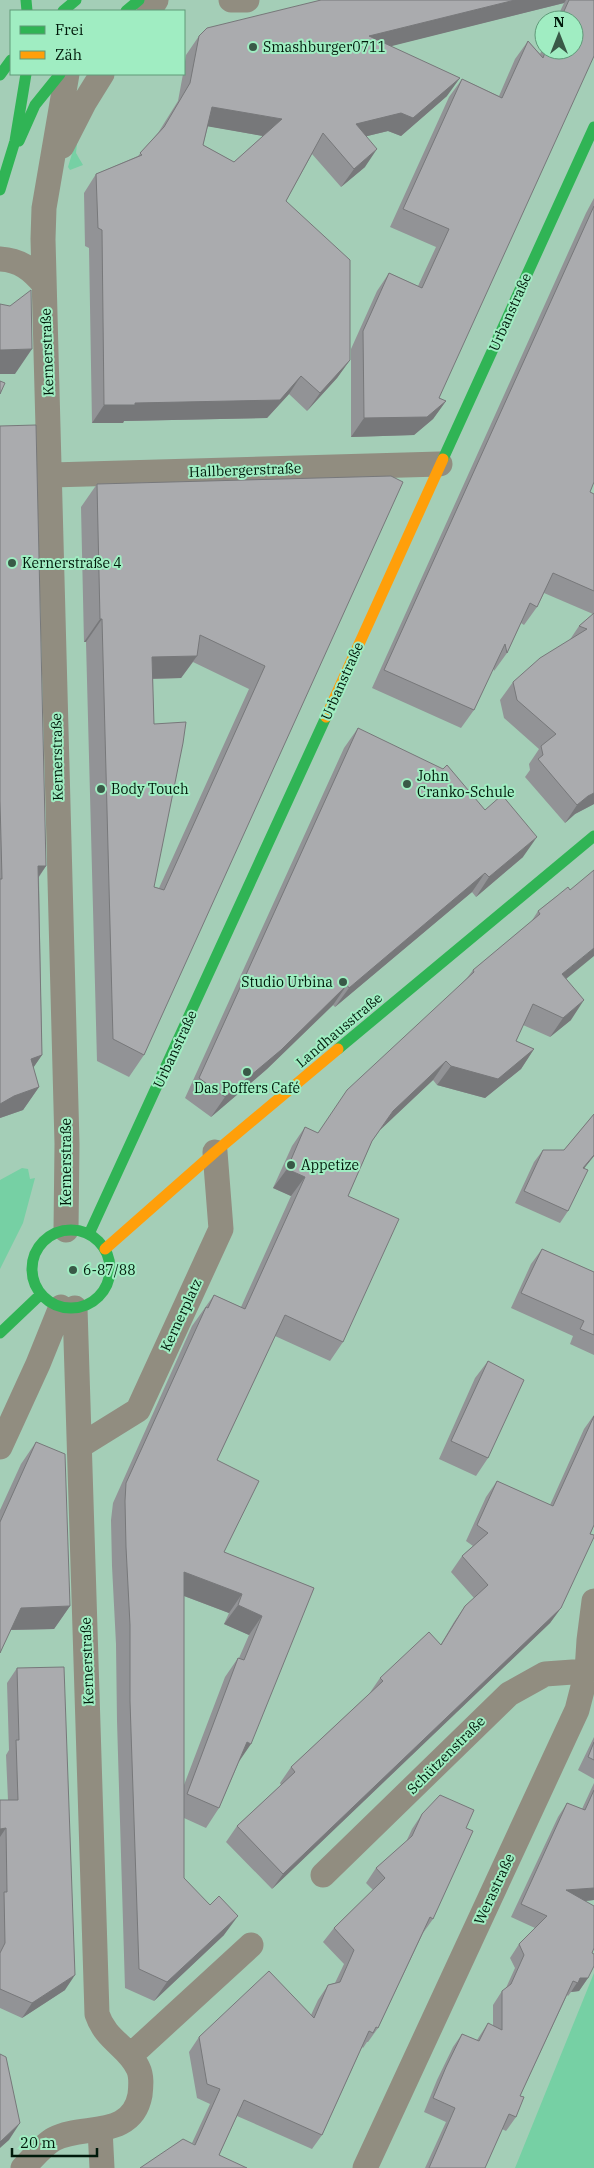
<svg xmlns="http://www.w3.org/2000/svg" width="594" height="2168" viewBox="0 0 594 2168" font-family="'IBM Plex Serif',serif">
	<rect width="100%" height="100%" fill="#a4ceb7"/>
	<path fill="#76d0a4" d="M78,134L76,153L83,165L70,170L68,167Z
		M22,1168L28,1169L30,1179L35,1178L23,1223L0,1269V1180Z
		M594,1973V2168H515Z"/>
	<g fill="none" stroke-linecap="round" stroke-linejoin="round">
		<path stroke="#918d80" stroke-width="25" d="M231,0H247
			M149,11L156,0
			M62,146L84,103L102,74
			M0,259C20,260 31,269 44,284
			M51,475L440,464
			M66,1230L67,1144L43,239L44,208L67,74
			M80,1446L138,1410L221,1229L215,1152
			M0,1447L38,1364L61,1307
			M323,1875L509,1694L545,1674L587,1671
			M130,2056L251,1945
			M100,2129L102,2168
			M23,2168C32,2159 43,2145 54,2139C83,2124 132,2139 140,2095C141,2086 142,2076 138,2068C128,2046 106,2041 97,2014L75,1308
			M365,2168L577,1710L587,1671L589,1640L594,1601"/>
		<path stroke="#30b455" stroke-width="11" d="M26,0L27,11
			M63,11L76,0
			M126,11L139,0
			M0,75L11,60
			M19,141L35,105L60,74
			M0,190L15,141L26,74
			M443,459L594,127
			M338,1049L594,836
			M32 1269a39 39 0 1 1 78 0a39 39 0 1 1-78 0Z
			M89,1234L326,717
			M0,1333L40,1295"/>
		<path stroke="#ff9f0a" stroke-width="11" d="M326,717L443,459
			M105,1249L215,1152L338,1049"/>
	</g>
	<path fill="#929396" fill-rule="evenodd" d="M321,0H594L439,398L446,401L433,419L414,435L351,437V349L377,291L389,273L418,286L436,247L390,227L449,97L462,79L499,96L515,59L528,41L540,54L544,46V50H574V20H556L564,3L390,46L447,96L401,136L388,131L367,136L365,167L341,187L312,154L286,201L350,360L337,378L307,411L289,394L267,418L124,421L123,423H92L89,248L85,246L84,193L96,174L138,156L158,133L178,101L183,74H184V68L186,55L199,36ZM208,126L263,136L234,162L203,145Z
		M594,198V440L590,492L594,494V804L575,814L565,823L525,777L530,770L529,764L539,749L504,718L500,700L513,682L569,641L579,626L593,614L544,593L537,607L524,625L521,623L507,653L494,671L493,668L474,710L461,728L372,688L586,213Z
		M0,426L46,866L39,877L42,1055L33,1068L39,1087L23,1110L0,1118Z
		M391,476L144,1055L129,1077L97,1061L86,642H84L81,507L97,484ZM193,662L249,689L159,888L154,887L153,679L181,678Z
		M358,728L523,857L476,897L472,892L335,1007L333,1005L267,1069L211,1117L185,1098L344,748Z
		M557,896L571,1020L550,1037L523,1025L516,1041L534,1049L521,1069L485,1098L437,1085L433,1080L380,1130L372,1141L348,1196L343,1342L330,1361L275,1336L217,1460L224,1552L314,1588L219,1808L206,1828L184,1818V1878L224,1935L154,2001L125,1988L117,1721L116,1644L112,1566L111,1520L113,1503L192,1326L214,1295L241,1307L291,1196L273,1188L292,1146L305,1127L318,1133L467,978L473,970L531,922L538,911ZM184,1596L229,1613L224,1624L249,1635L239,1658H238L225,1677L184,1785Z
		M594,1114V1156L584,1168L568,1211L560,1223L515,1203L534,1162L543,1150H564Z
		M542,1249L594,1272V1355L570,1344L573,1336L511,1308L531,1264Z
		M488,1361V1458L476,1476L439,1459L475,1378Z
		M594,1415V1525L561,1608L550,1623L272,1889L226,1842L237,1826L281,1785L280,1783L291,1767L369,1694L380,1678L441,1644L454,1622L465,1606L474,1598L451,1572L462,1556L473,1546L466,1541L486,1497L497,1481L550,1505L584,1429Z
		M36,1442L70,1606L54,1629L10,1630L0,1653V1510L21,1464Z
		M17,1668L65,1990L22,2018L0,2008V1800H8L6,1755L9,1750L7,1683Z
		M594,1737V1779L578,1770Z
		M594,1783V1900L585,1901L592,1953L588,1978L579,1991L571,1992L568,1996L567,1995L520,2096L516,2117L506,2131L502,2129L485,2168H425L446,2122L424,2112L437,2080L453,2047L462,2034L477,2040L488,2023L493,2026V2005L502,1991L506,1988L515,1968L510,1958L519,1944L535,1928L511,1917L558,1817L567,1803L582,1809Z
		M422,1814L466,1828L433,1919L423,1933L378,2028L368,2042H367L363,2048L362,2047L322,2135L312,2149L237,2116L219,2155L192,2143L210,2104L197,2098L189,2052L199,2037L311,2015L318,2000L328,1985L335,1983L344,1964L323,1942L334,1928L373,1890L366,1883L376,1868L406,1842L412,1829Z"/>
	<path fill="#77787a" d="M515,0H566L564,3L356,55L369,36Z
		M460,78L447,96L401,136L388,131L343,142L356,124Z
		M212,107L282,119L269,137L200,125Z
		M377,149L365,167L341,187L354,169Z
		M32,349L15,374H0V350Z
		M350,360L337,378L307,411L320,393Z
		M301,376L289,394L267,418L124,421L123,423H92L104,405L135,403Z
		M446,401L433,419L414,435L351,437L364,418Z
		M100,619H102L86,642H84Z
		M197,656L181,678L136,679L152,657Z
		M594,793V804L575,814L565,823L577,805L588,796Z
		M537,837L523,857L476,897L489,877Z
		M38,866H46L30,889Z
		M485,873L472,892L335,1007L349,988Z
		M594,948V956L549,993L562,974Z
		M347,985L333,1005L267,1069L211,1117L225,1097Z
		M584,1000L571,1020L550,1037L563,1018Z
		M534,1049L521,1069L485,1098L437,1085L451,1066Z
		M42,1055L26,1078L31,1059Z
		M446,1061L433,1080L380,1130L393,1111Z
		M39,1087L23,1110L0,1118V1104L14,1096Z
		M594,1155V1156L575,1180L583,1168Z
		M287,1169L305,1177L291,1196L273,1188Z
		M184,1572L242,1594L229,1613L171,1591Z
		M238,1605L262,1616L249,1635L224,1624Z
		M70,1606L54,1629L5,1630L21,1608Z
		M561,1608L550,1623L272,1889L283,1874Z
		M247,1742L251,1744L238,1763Z
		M6,1828L0,1837V1829Z
		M594,1888V1900L557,1904L566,1890Z
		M238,1916L224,1935L154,2001L167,1982Z
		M75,1975L65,1990L22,2018L32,2003Z
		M580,1978H588L579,1991L571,1992Z
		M20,2123L9,2140L0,2148V2142Z"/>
	<path fill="#aaabae" stroke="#77787a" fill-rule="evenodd" d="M321,0H515L369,36L460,78L413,118L401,113L356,124L377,149L354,169L323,133L286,201L350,260V360L320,393L301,376L280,400L135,403V405H104L102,230L98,228L96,174L142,155L140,153L164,127L190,83L199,36L207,28ZM212,107L282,119L234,162L203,145Z
		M569,0H594V56L439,398L446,401L427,417L364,418L363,331L389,273L422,288L449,229L403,209L462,79L502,98L528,41L543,58L546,50H574V20H560Z
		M594,206V482L590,492L594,494V591L553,573L537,607L530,603L507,653L505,644L474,710L384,670Z
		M31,290L32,349L0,350V304L10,306Z
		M0,381L5,383L0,394Z
		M36,425L46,866H38L42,1055L31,1059L39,1087L14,1096L0,1104V879H2L0,801V426Z
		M391,476L403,482L144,1055L113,1039L102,619H100L97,484ZM200,635L265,666L164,890L154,887L183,743L186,722L154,724L152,657L197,656Z
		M594,613V793L588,796L577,805L538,759L543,755L541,746L556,734L517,700L513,682L540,658L587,629L579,626Z
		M358,728L443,769L447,765L485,810L502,795L537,837L489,877L485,873L349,988L347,985L281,1050L225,1097L199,1078Z
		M594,870V948L562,974L584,1000L563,1018L533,1004L516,1041L534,1049L498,1079L451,1066L446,1061L393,1111L372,1141L348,1196L399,1219L343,1342L285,1315L217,1460L259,1481L224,1552L314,1588L251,1744L247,1742L219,1808L187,1794L238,1658L244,1660L262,1616L238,1605L242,1594L184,1572V1878L210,1905L219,1896L238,1916L167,1982L139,1969L130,1701V1625L126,1547L125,1501L126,1483L206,1307L208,1308L214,1295L245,1309L305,1177L287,1169L305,1127L318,1133L347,1090L474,972L473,970L540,914L538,911L557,896L568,887L570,890Z
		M594,1114V1155L583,1168L588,1170L568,1211L524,1191L543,1150H564Z
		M542,1249L594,1272V1335L580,1329L584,1321L521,1293Z
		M488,1361L524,1380L488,1458L451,1441Z
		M594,1416V1525L590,1534L594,1535V1537L561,1608L283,1874L237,1826L295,1772L291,1767L383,1681L380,1678L429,1632L441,1645L465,1606L488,1585L462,1556L488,1533L477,1525L497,1481L553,1506Z
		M36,1442L65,1454L70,1606L21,1608L0,1653V1522Z
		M64,1667L75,1975L32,2003L0,1989V1953L5,1943L4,1892H7L6,1828L0,1829V1800H18L16,1740H19L17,1668Z
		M594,1742V1760L588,1757Z
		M594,1790V1888L566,1890L594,1906V1948L592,1953L594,1954V1966L588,1978H580L578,1983L573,1981L520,2096L524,2097L516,2117L509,2114L485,2168H429L455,2108L433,2098L446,2067L462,2034L479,2041L488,2023L502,2030V1991L511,1984L524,1955L519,1944L547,1916L521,1904L567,1803L585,1810Z
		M440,1795L474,1810L466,1828L473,1831L433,1919L430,1917L378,2028L376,2027L373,2033L369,2031L322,2135L244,2100L219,2155L247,2168H140L183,2139L195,2145L220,2089L207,2084L199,2037L269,1971L314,2018L328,1985L340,1982L354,1950L334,1928L385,1878L376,1868L412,1836L422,1814Z
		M0,2054L6,2057L20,2123L0,2142Z"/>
	<g fill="#395947" stroke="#a0edc2" stroke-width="2">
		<circle cx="253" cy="47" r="5"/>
		<circle cx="12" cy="563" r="5"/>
		<circle cx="407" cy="784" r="5"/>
		<circle cx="101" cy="789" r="5"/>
		<circle cx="343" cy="982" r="5"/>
		<circle cx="247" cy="1072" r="5"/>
		<circle cx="291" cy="1165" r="5"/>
		<circle cx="73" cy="1270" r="5"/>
	</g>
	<g text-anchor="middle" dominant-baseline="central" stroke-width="4" stroke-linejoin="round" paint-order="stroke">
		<g font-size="14" fill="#001a0b" stroke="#a0edc2" text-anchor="start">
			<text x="263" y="47">Smashburger0711</text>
			<text x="22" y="563">Kernerstraße 4</text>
			<text x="417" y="776">John<tspan x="417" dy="16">Cranko-Schule</tspan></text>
			<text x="111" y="789">Body Touch</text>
			<text x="333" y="982" text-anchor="end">Studio Urbina</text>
			<text x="247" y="1088" text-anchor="middle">Das Poffers Café</text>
			<text x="301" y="1165">Appetize</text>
			<text x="83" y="1270">6-87/88</text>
		</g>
		<g font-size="14" fill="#001a0b" stroke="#a0edc2">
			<text transform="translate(510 312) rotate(-66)">Urbanstraße</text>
			<text transform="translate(47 352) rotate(-92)">Kernerstraße</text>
			<text transform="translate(245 470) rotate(-2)">Hallbergerstraße</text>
			<text transform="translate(342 681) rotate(-66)">Urbanstraße</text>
			<text transform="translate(57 757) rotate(-91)">Kernerstraße</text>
			<text transform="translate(339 1030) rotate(-40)">Landhausstraße</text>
			<text transform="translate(175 1049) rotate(-65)">Urbanstraße</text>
			<text transform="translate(66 1162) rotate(-90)">Kernerstraße</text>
			<text transform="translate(181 1315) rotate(-65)">Kernerplatz</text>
			<text transform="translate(87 1661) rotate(-92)">Kernerstraße</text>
			<text transform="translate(446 1755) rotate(-45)">Schützenstraße</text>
			<text transform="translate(494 1889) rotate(-65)">Werastraße</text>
		</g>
	</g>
	<rect x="10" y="10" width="175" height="65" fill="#a0edc2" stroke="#609979"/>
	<rect x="20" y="26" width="25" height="8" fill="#30b455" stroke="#609979"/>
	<text x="55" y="35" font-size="15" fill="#001a0b">Frei</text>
	<rect x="20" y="51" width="25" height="8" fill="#ff9f0a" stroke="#609979"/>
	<text x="55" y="60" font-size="15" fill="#001a0b">Zäh</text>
	<g transform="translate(559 35)"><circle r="24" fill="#a0edc2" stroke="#609979"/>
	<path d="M0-4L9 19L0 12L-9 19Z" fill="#395947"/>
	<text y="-8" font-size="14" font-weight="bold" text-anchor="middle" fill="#001a0b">N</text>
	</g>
	<path d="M12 2148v8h85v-8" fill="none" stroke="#001a0b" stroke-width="2.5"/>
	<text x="20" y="2148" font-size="15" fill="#001a0b" stroke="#a0edc2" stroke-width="4" paint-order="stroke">20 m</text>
</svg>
